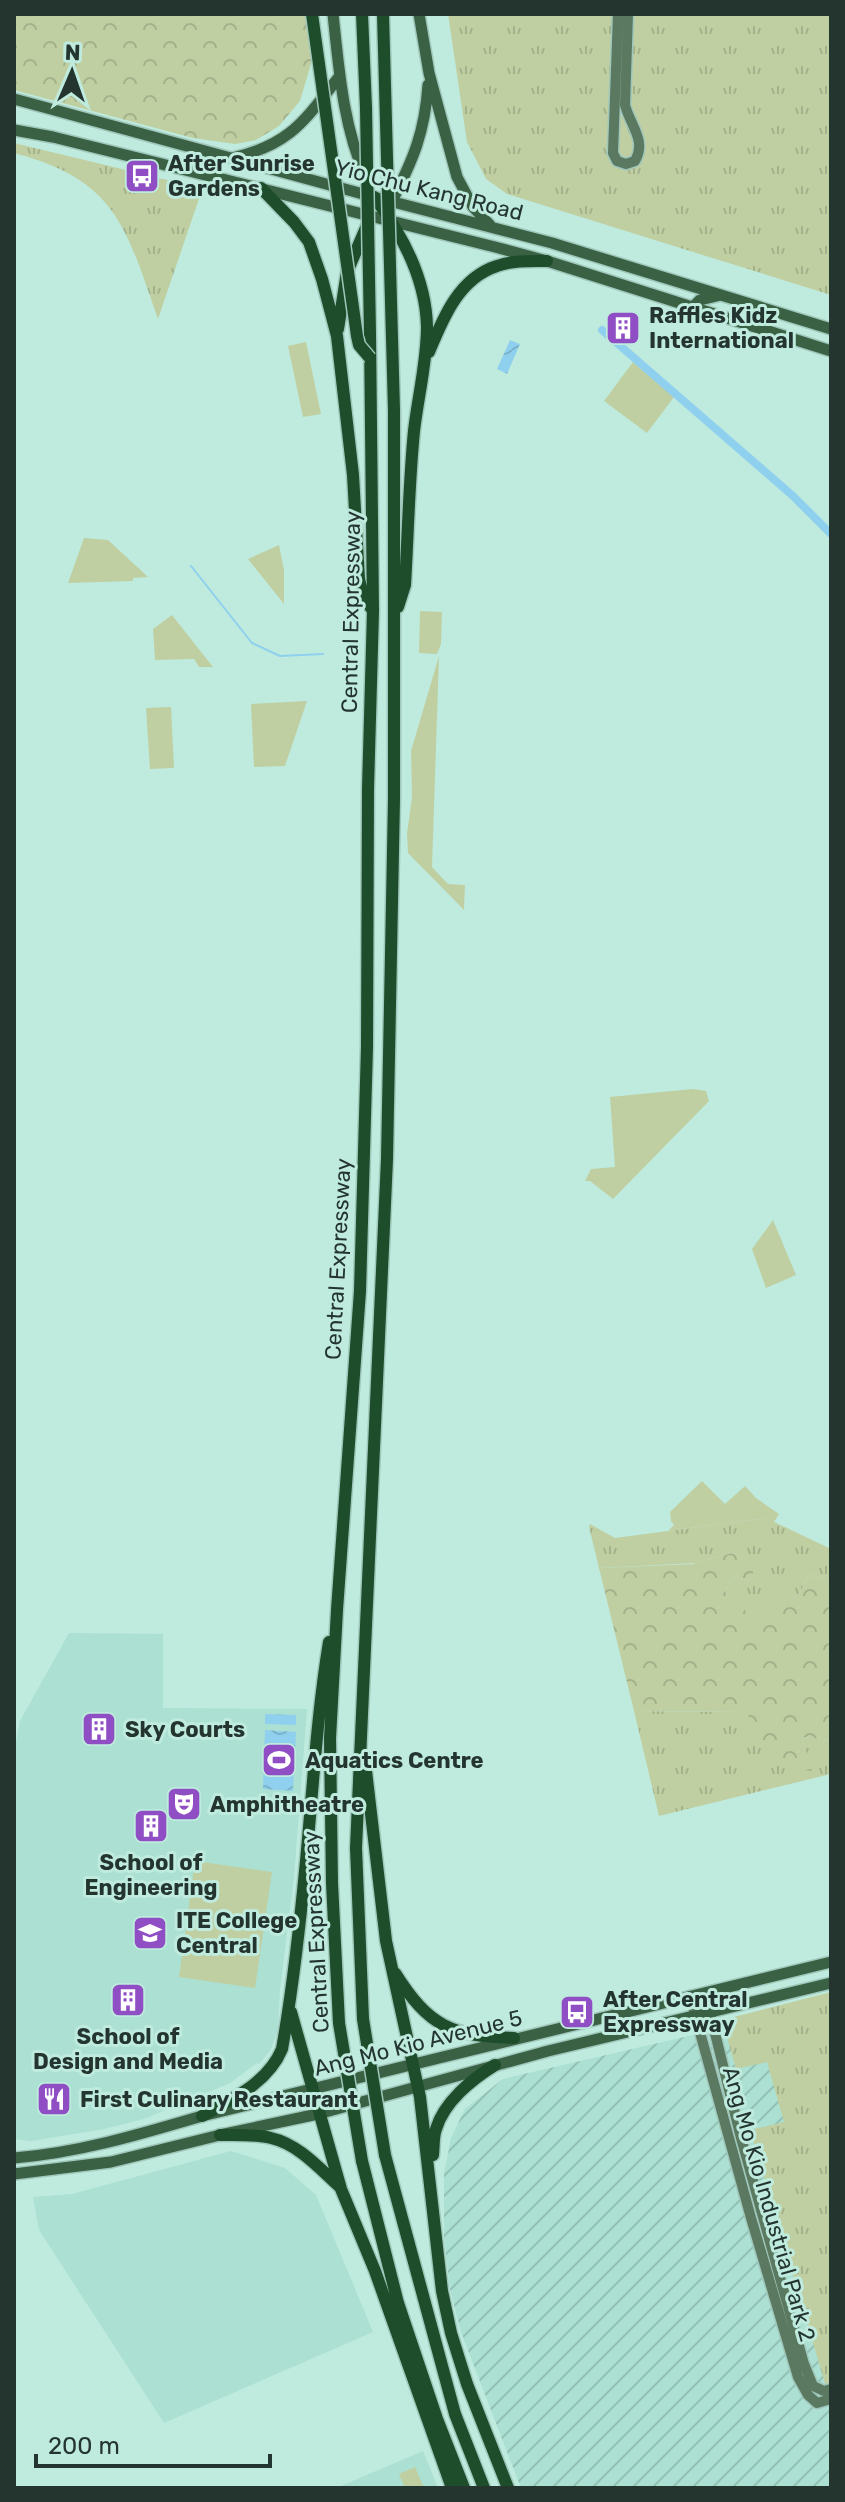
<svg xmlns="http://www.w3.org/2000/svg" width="845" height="2502" viewBox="0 0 845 2502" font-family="Rubik,sans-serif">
	<defs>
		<pattern id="industrial-furrows" width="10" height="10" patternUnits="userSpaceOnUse" patternTransform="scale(2)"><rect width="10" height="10" fill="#abe0d2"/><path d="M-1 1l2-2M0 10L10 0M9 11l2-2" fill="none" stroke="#93c1b5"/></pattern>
		<pattern id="grass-tufts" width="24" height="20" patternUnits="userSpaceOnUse" patternTransform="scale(2)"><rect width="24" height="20" fill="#bfcfa2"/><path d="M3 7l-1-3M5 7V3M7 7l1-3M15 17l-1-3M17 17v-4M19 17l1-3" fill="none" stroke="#a4b28c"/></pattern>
		<pattern id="forest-crowns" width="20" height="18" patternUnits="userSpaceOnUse" patternTransform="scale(2)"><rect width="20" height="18" fill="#bfcfa2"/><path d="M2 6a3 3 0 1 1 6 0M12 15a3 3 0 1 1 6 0" fill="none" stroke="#a4b28c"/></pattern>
		<pattern id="water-waves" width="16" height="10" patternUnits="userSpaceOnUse" patternTransform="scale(2)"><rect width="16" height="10" fill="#8fd0ee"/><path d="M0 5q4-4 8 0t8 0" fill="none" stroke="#7bb3cc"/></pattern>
	</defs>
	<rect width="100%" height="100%" fill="#bfebde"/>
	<path fill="#abe0d2" d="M69,1633L163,1634V1708L307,1709L294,1877L280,1989L278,2030L270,2051L259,2064L257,2063L230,2083L144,2119L104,2129L31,2141L14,2139V1753L20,1721Z
		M231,2151L285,2168L316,2195L373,2332L164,2423L39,2230L33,2197L72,2194Z
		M423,2451L438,2488H336Z"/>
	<path fill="url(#industrial-furrows)" d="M831,2003V2488H521L461,2332L450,2289L444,2238V2174L451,2138L465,2109L503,2079Z"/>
	<path fill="url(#grass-tufts)" d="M448,14H831V295L507,194L486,179L467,142Z
		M14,143L126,170L132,180L144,182L153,177L203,187L158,319C126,228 117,180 14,153Z
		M766,1518L831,1549V1581L809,1575L799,1594L752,1618L725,1592L733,1576L750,1581L756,1562L732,1553L696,1563L599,1568L589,1527L590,1524L615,1538Z
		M634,1711L746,1712L811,1770L802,1737L831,1740V1774L659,1816Z
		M831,1992V2385L826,2387L750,2130L784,2122L767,2062L736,2069L722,2020Z"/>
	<path fill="url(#forest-crowns)" d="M14,14H319L315,50L300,101L279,126L256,140L235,144L193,138L14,90Z
		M732,1553L757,1562L750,1581L733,1576L725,1592L752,1617L799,1594L809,1575L831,1581V1740L802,1737L812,1771L779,1767L746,1712L634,1711L599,1568L692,1564Z"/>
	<path fill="#bfcfa2" d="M306,342L321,414L303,417L288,346Z
		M633,362L674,397L647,433L604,401Z
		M84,538L108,540L148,577L133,578V581L68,583Z
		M279,545L284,570V604L248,559Z
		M420,611L442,612L441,644L437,654L419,653Z
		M172,615L213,667H199L194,659L155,660L153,629Z
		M439,656L432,867L448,884L465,885L464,910L408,853L407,834L412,797L411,751Z
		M307,701L285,766L254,767L251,704Z
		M171,707L174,768L150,769L146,708Z
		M693,1089L706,1091L709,1101L613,1199L590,1181H585L591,1169L615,1167L610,1097Z
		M773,1220L796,1275L766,1288L752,1249Z
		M702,1481L725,1504L745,1486L756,1498L779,1514L774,1522L765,1518L668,1531L674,1525L671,1521L670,1512Z
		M195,1861L272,1872L255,1988L179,1977Z
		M415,2467L424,2488H405L399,2474Z"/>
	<path fill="url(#water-waves)" d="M510,340L520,344L507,374L497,369Z
		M265,1714L296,1715V1725L265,1724Z
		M265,1730L296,1732L293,1791L263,1789Z"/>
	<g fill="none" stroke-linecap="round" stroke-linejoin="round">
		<path stroke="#8fd0ee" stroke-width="2" d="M191,566L252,643L280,656L323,654"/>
		<path stroke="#8fd0ee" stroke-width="8" d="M602,330L793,496L831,534"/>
		<g stroke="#a0c7bb" stroke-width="13">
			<path id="secondary" d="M618,14L613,153L617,161L626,164L635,161C647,141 630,125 625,105L628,14
				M705,1993L741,2138L804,2364L813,2386L824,2391L831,2389
				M690,1996L751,2218L798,2377L808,2395L817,2403L831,2399"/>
		</g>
		<g stroke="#a0c7bb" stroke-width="14">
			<path id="primary" d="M333,14C339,70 343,126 366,178
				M419,14L429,73L457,177L473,207L490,225
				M14,99L374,197L552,243L831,329
				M14,130L53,137L495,247L547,261L831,351
				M232,158C290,145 304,121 339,77
				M392,201C413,160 425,132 428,85
				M692,308L700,300L721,295
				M14,2158C78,2153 141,2134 202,2116L831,1962
				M14,2174L111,2162L220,2135L318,2114L548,2051L831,1983"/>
		</g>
		<g stroke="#a0c7bb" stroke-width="15">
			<path id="highway" d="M362,14L366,108
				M261,188L294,222L309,242L322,279L337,336L353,475L359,579L362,592L371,608
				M374,197C402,234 426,279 427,327C427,362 418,396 414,431C409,482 408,534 405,585L398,607
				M338,329L347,272L369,221
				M429,352C443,318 459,278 497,266C513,260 531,261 547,261
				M366,1771L386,1941L420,2097L442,2291L451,2333L467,2384L508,2488
				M395,1973C429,2027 451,2036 514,2038
				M291,2012L341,2189L375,2271L452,2488
				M363,2019L356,1848L387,1159L394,799V410
				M339,2023L332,1883L330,1738L337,1610L360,1291L367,1047L368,789L373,611L370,334
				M202,2116C232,2099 268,2083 282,2049C293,1987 300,1924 306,1861C313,1787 317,1715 329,1642
				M220,2135C236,2135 255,2134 271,2138C298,2144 319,2168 339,2186
				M385,2155L455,2414L484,2488
				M433,2155C434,2147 433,2137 436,2129C444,2102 472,2079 495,2065
				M362,2161L398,2303L437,2419L464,2488"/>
		</g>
		<use href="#secondary" stroke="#5a7960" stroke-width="10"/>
		<use href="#primary" stroke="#3a6143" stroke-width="11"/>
		<use href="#highway" stroke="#1d4d2a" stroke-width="12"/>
		<g stroke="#a0c7bb" stroke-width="15" stroke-linecap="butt">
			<path id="highway-bridge" d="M312,14L357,336L359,345L370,358
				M383,14L394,410
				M366,108L370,334
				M363,2019L385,2155
				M339,2023L362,2161"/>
		</g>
		<use href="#highway-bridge" stroke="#1d4d2a" stroke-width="12"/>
	</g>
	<defs>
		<g id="bus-square" transform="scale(1.8)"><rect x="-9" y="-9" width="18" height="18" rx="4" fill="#8f4ec3" stroke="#bfebde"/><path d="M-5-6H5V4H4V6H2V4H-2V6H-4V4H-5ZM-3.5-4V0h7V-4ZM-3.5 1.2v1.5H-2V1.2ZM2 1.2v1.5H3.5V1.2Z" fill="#fff"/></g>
		<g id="building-square" transform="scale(1.8)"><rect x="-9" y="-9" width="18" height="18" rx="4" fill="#8f4ec3" stroke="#bfebde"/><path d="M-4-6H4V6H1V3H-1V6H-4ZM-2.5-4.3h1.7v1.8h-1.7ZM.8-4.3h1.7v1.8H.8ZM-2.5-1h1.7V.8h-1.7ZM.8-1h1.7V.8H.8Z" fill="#fff"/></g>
		<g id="stadium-square" transform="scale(1.8)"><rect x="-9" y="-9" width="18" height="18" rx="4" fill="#8f4ec3" stroke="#bfebde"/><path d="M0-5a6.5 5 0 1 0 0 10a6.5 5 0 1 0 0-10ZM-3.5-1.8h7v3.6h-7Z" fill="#fff"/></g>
		<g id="theatre-square" transform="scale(1.8)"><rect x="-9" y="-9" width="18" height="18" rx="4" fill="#8f4ec3" stroke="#bfebde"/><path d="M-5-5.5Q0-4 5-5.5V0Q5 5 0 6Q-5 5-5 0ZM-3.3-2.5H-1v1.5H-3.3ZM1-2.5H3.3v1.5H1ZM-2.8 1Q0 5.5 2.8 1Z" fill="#fff"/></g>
		<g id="university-square" transform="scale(1.8)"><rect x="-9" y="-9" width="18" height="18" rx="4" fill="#8f4ec3" stroke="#bfebde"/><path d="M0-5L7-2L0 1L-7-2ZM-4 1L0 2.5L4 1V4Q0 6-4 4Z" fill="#fff"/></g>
		<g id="restaurant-square" transform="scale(1.8)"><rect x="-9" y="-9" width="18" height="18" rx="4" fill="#8f4ec3" stroke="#bfebde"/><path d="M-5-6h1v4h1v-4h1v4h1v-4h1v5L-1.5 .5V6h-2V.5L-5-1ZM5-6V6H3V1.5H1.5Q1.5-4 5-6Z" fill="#fff"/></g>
	</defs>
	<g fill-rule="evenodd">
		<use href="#bus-square" x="142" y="176"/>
		<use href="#building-square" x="623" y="328"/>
		<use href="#building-square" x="99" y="1729"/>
		<use href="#stadium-square" x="279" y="1760"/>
		<use href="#theatre-square" x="184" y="1804"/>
		<use href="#building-square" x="151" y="1826"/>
		<use href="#university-square" x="150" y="1933"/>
		<use href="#building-square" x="128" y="2000"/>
		<use href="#bus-square" x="577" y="2012"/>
		<use href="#restaurant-square" x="54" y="2099"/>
	</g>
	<g text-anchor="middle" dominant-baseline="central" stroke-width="6" stroke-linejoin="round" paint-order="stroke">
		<g font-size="22" font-weight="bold" fill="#243530" stroke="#bfebde" text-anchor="start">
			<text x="168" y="163">After Sunrise<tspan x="168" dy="25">Gardens</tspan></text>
			<text x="649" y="315">Raffles Kidz<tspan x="649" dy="25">International</tspan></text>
			<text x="125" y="1729">Sky Courts</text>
			<text x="305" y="1760">Aquatics Centre</text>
			<text x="210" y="1804">Amphitheatre</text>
			<text x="151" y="1862" text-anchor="middle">School of<tspan x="151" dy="25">Engineering</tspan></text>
			<text x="176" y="1920">ITE College<tspan x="176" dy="25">Central</tspan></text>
			<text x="603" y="1999">After Central<tspan x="603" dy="25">Expressway</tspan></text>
			<text x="128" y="2036" text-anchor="middle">School of<tspan x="128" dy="25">Design and Media</tspan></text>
			<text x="80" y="2099">First Culinary Restaurant</text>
		</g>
		<g font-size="22" fill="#243530" stroke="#bfebde">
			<text transform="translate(429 190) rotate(14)">Yio Chu Kang Road</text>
			<text transform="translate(351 612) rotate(-89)">Central Expressway</text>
			<text transform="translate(338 1259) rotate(-87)">Central Expressway</text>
			<text transform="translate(316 1932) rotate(-93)">Central Expressway</text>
			<text transform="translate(418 2043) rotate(-14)">Ang Mo Kio Avenue 5</text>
			<text transform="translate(769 2204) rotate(74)">Ang Mo Kio Industrial Park 2</text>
		</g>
	</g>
	<rect width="845" height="2502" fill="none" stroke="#243530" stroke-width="32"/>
	<g transform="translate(72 72) rotate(2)" stroke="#bfebde" stroke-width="6" paint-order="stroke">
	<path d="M0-6L14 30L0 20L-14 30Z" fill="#243530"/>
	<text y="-12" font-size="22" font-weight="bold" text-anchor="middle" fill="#243530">N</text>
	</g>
	<path d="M36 2454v12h234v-12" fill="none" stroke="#243530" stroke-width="4"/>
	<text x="48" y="2454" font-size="24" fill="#243530" stroke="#bfebde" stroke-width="6" paint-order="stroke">200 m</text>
</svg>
